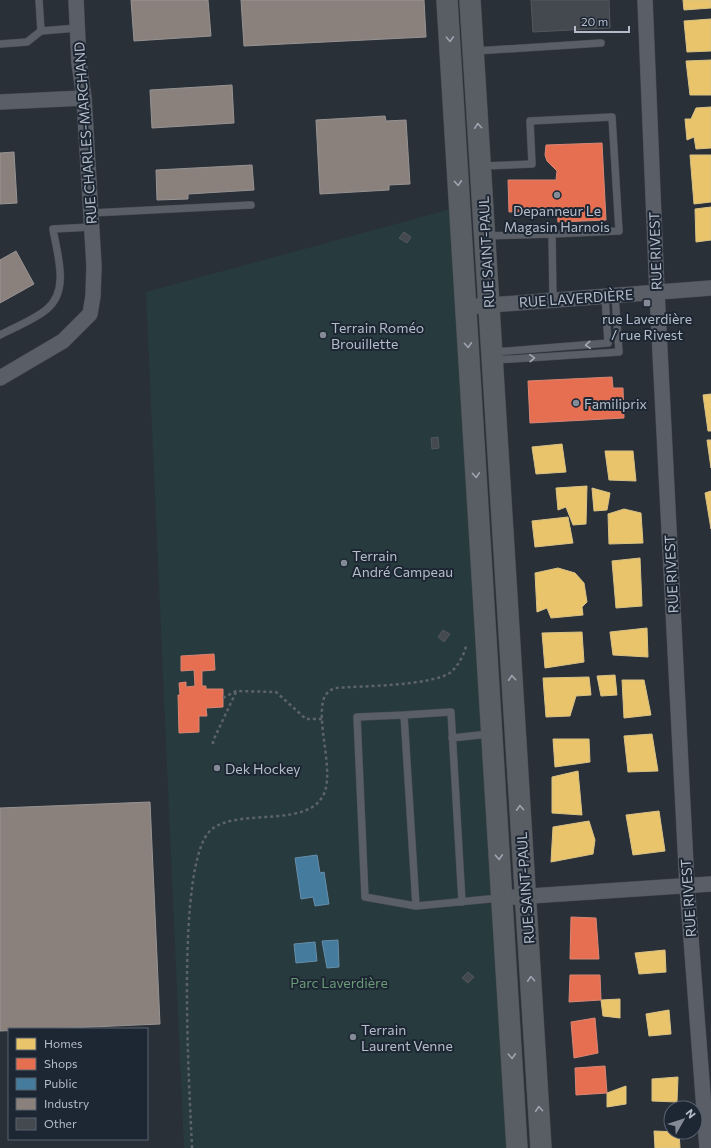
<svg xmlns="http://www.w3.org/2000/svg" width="711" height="1148" viewBox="0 0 711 1148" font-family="Commissioner,sans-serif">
	<rect width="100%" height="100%" fill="#2a3038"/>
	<path fill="#273a3e" d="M455,208L513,1148H184L146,292Z"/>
	<path fill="#e9c46a" stroke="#d9c286" d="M683,0H711V8L684,10Z
		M711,19V51L687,52L684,21Z
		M711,60V95H690L686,61Z
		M711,107V148L696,149L694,137L687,140L685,119H691L696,108Z
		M690,155H711V202L694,204Z
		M711,207V240L696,242L695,209Z
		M711,394V431H708L703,395Z
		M707,440H711V468Z
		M562,444L566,472L536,474L532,447Z
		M605,451H633L636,481L609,480Z
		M587,486L586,524L573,525L566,507L558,510L556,488Z
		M592,488L610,493L607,510L594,511Z
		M711,491V529L705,493Z
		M624,509L641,513L643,543L609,544L608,514Z
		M568,517L573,543L535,547L532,521Z
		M640,558L642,606L616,608L612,561Z
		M558,568L575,573L584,583L587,602L582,607L583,615L551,618L547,608L537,612L535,573Z
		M647,628L648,657L613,655L610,632Z
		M582,632L584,662L545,668L542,633Z
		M615,675L617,695L601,696L597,676Z
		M589,677L591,695L576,696L570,716L546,717L543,678Z
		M622,680H644L651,715L624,718Z
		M652,734L658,771L628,772L624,736Z
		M553,739H589L590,762L555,767Z
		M578,771L582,815L552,813V777Z
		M659,811L665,851L633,855L626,815Z
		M589,821L595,840L593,854L551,862L553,827Z
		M665,950L666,972L639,974L635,953Z
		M620,999V1018L603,1016L601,1000Z
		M669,1010L671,1034L649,1036L646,1014Z
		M678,1077L677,1102L652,1101V1079Z
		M626,1086V1104L607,1107V1093Z
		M654,1131L679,1132L680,1148H655Z"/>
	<path fill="#e76f51" stroke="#d88675" d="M602,143L606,220L558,222L557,210L509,212L508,180H556L557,171L547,161L545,155L546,145Z
		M612,377L613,388H623L624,418L530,423L528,381Z
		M214,654L215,670L202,671V686H206V689H223V707L206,708L207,716H199V732L179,733L178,695H180L179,683L186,682V687L195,686L194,670L181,671V656Z
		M571,917L596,918L599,959H570Z
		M570,975H600L601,1000L569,1002Z
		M595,1018L598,1053L574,1058L571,1022Z
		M605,1066L607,1093L576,1095L575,1068Z"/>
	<path fill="#457b9d" stroke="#668eaa" d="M317,855L320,873L324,872L329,904L315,906L313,897L301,899L295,858Z
		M338,940L339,967L327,968L322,941Z
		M315,942L317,961L296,963L294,944Z"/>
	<path fill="#8a817c" stroke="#979393" d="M131,0H208L211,36L134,41Z
		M241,0H424L426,37L244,46Z
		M232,85L234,123L152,128L150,90Z
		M385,116L386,121L406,120L410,184L389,185V190L320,194L316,120Z
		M14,152L17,203L0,204V153Z
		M252,165L254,190L188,194V199L157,200L156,170Z
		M16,251L34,284L0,303V260Z
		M150,802L160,1024L0,1031V808Z"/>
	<path fill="#444950" stroke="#52575f" d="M531,0H609L610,28L533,32Z
		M404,232L411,237L407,243L399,238Z
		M438,437L439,448L432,449L431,438Z
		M443,630L450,634L444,642L438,637Z
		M468,972L474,977L468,983L462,978Z"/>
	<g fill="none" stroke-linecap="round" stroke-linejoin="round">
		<g stroke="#484c53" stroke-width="8">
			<path id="lane" d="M41,31L77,28
				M0,44L27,42L41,31L39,0
				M475,51L601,43
				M483,166L532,164L530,121L612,117L619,231L552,234L553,300
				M91,213L251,205
				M485,236L552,234
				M0,335C15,327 34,320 47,309C70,290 57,254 53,229L92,227
				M494,352L608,343L605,296
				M495,360L619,352L615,295
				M404,715L357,717L365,897L416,906
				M452,738L489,734
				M462,902L451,712L404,715L416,906L500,898"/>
		</g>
		<g stroke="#484c53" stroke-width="16">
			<path id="street" d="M645,0L657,292L687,886L707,1148
				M0,102L84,98
				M466,307L711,288
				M0,378L63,341L90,314L93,296L94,266L84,98L79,63L76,0
				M502,898L711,884"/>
		</g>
		<g stroke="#484c53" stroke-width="22">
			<path id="secondary" d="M447,0L517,1148
				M470,0L541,1148"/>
		</g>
		<path stroke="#5d636a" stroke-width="2.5" stroke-dasharray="3 3" stroke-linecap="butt" d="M223,698L236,691L276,692L306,719H323
			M213,744V741L236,692
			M192,1148C190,1095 174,858 212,829C241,807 312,830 325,791C333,767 316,721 324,698C326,693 330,690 335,688C360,686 433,686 451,672C458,666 464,655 466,646"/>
		<use href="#lane" stroke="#5a5e66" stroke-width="7"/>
		<use href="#street" stroke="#5a5e66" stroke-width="15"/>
		<use href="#secondary" stroke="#595d64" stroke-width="21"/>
	</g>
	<defs><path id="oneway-chevron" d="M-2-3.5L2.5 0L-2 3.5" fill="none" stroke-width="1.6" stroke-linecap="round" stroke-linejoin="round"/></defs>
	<g stroke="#9da4b0">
		<use href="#oneway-chevron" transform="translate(450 39) rotate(87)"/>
		<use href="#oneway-chevron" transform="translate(478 126) rotate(-94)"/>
		<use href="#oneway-chevron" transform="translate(458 183) rotate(86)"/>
		<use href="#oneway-chevron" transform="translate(468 345) rotate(86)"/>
		<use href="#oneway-chevron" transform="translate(476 475) rotate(86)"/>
		<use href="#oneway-chevron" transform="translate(512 678) rotate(-94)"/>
		<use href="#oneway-chevron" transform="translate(520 808) rotate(-94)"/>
		<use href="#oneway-chevron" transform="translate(499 857) rotate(87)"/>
		<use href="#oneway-chevron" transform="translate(531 979) rotate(-94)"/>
		<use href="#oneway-chevron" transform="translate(512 1056) rotate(87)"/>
		<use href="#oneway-chevron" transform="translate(539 1109) rotate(-94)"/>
	</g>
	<g stroke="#a2a9b5">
		<use href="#oneway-chevron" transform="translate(588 345) rotate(175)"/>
		<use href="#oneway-chevron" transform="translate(532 358) rotate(-4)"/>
	</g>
	<g fill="#848b96" stroke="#1d2633" stroke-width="1.5">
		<circle cx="557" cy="195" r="4"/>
		<rect x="643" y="299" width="8" height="8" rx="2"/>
		<circle cx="323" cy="335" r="4"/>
		<circle cx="576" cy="403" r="4"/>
		<circle cx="344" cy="563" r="4"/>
		<circle cx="217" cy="768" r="4"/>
		<circle cx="353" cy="1037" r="4"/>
	</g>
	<g text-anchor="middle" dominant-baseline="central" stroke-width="4" stroke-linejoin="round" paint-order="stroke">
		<g font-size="14" fill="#b4bcc9" stroke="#1d2633">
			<text transform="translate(85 133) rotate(-94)">RUE CHARLES-MARCHAND</text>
			<text transform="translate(655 251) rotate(-92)">RUE RIVEST</text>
			<text transform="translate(486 252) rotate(-93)">RUE SAINT-PAUL</text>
			<text transform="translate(576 298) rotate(-4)">RUE LAVERDIÈRE</text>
			<text transform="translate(671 574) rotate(-93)">RUE RIVEST</text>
			<text transform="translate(525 888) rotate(-94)">RUE SAINT-PAUL</text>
			<text transform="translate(688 898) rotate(-94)">RUE RIVEST</text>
		</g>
		<g font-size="14" fill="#b4bcc9" stroke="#1d2633" text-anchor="start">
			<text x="557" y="210" text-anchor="middle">Depanneur Le<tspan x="557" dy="16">Magasin Harnois</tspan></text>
			<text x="647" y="318" text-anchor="middle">rue Laverdière<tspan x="647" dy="16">/ rue Rivest</tspan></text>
			<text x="331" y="327">Terrain Roméo<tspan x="331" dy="16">Brouillette</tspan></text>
			<text x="584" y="403">Familiprix</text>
			<text x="352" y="555">Terrain<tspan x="352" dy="16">André Campeau</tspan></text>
			<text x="225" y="768">Dek Hockey</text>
			<text x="361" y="1029">Terrain<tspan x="361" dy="16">Laurent Venne</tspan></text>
		</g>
		<g font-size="14" fill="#6b9a76" stroke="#1d2633">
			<text x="339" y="982">Parc Laverdière</text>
		</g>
	</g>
	<rect x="8" y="1028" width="140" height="112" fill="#1d2633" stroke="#59626f"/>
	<rect x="16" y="1038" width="20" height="12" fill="#e9c46a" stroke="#59626f"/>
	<text x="44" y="1048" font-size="12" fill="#b4bcc9">Homes</text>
	<rect x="16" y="1058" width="20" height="12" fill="#e76f51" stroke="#59626f"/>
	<text x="44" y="1068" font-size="12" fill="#b4bcc9">Shops</text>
	<rect x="16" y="1078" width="20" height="12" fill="#457b9d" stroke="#59626f"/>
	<text x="44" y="1088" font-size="12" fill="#b4bcc9">Public</text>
	<rect x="16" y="1098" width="20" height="12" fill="#8a817c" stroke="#59626f"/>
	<text x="44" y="1108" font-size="12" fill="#b4bcc9">Industry</text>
	<rect x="16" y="1118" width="20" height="12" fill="#444950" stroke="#59626f"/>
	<text x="44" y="1128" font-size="12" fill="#b4bcc9">Other</text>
	<g transform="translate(683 1120) rotate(51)"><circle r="19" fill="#1d2633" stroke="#59626f"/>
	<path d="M0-3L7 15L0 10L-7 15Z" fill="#848b96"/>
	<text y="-6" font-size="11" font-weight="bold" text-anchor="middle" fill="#b4bcc9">N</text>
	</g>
	<path d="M575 26v6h54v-6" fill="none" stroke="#b4bcc9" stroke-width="2"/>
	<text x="581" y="26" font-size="12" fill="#b4bcc9" stroke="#1d2633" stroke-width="3" paint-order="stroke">20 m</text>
</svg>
